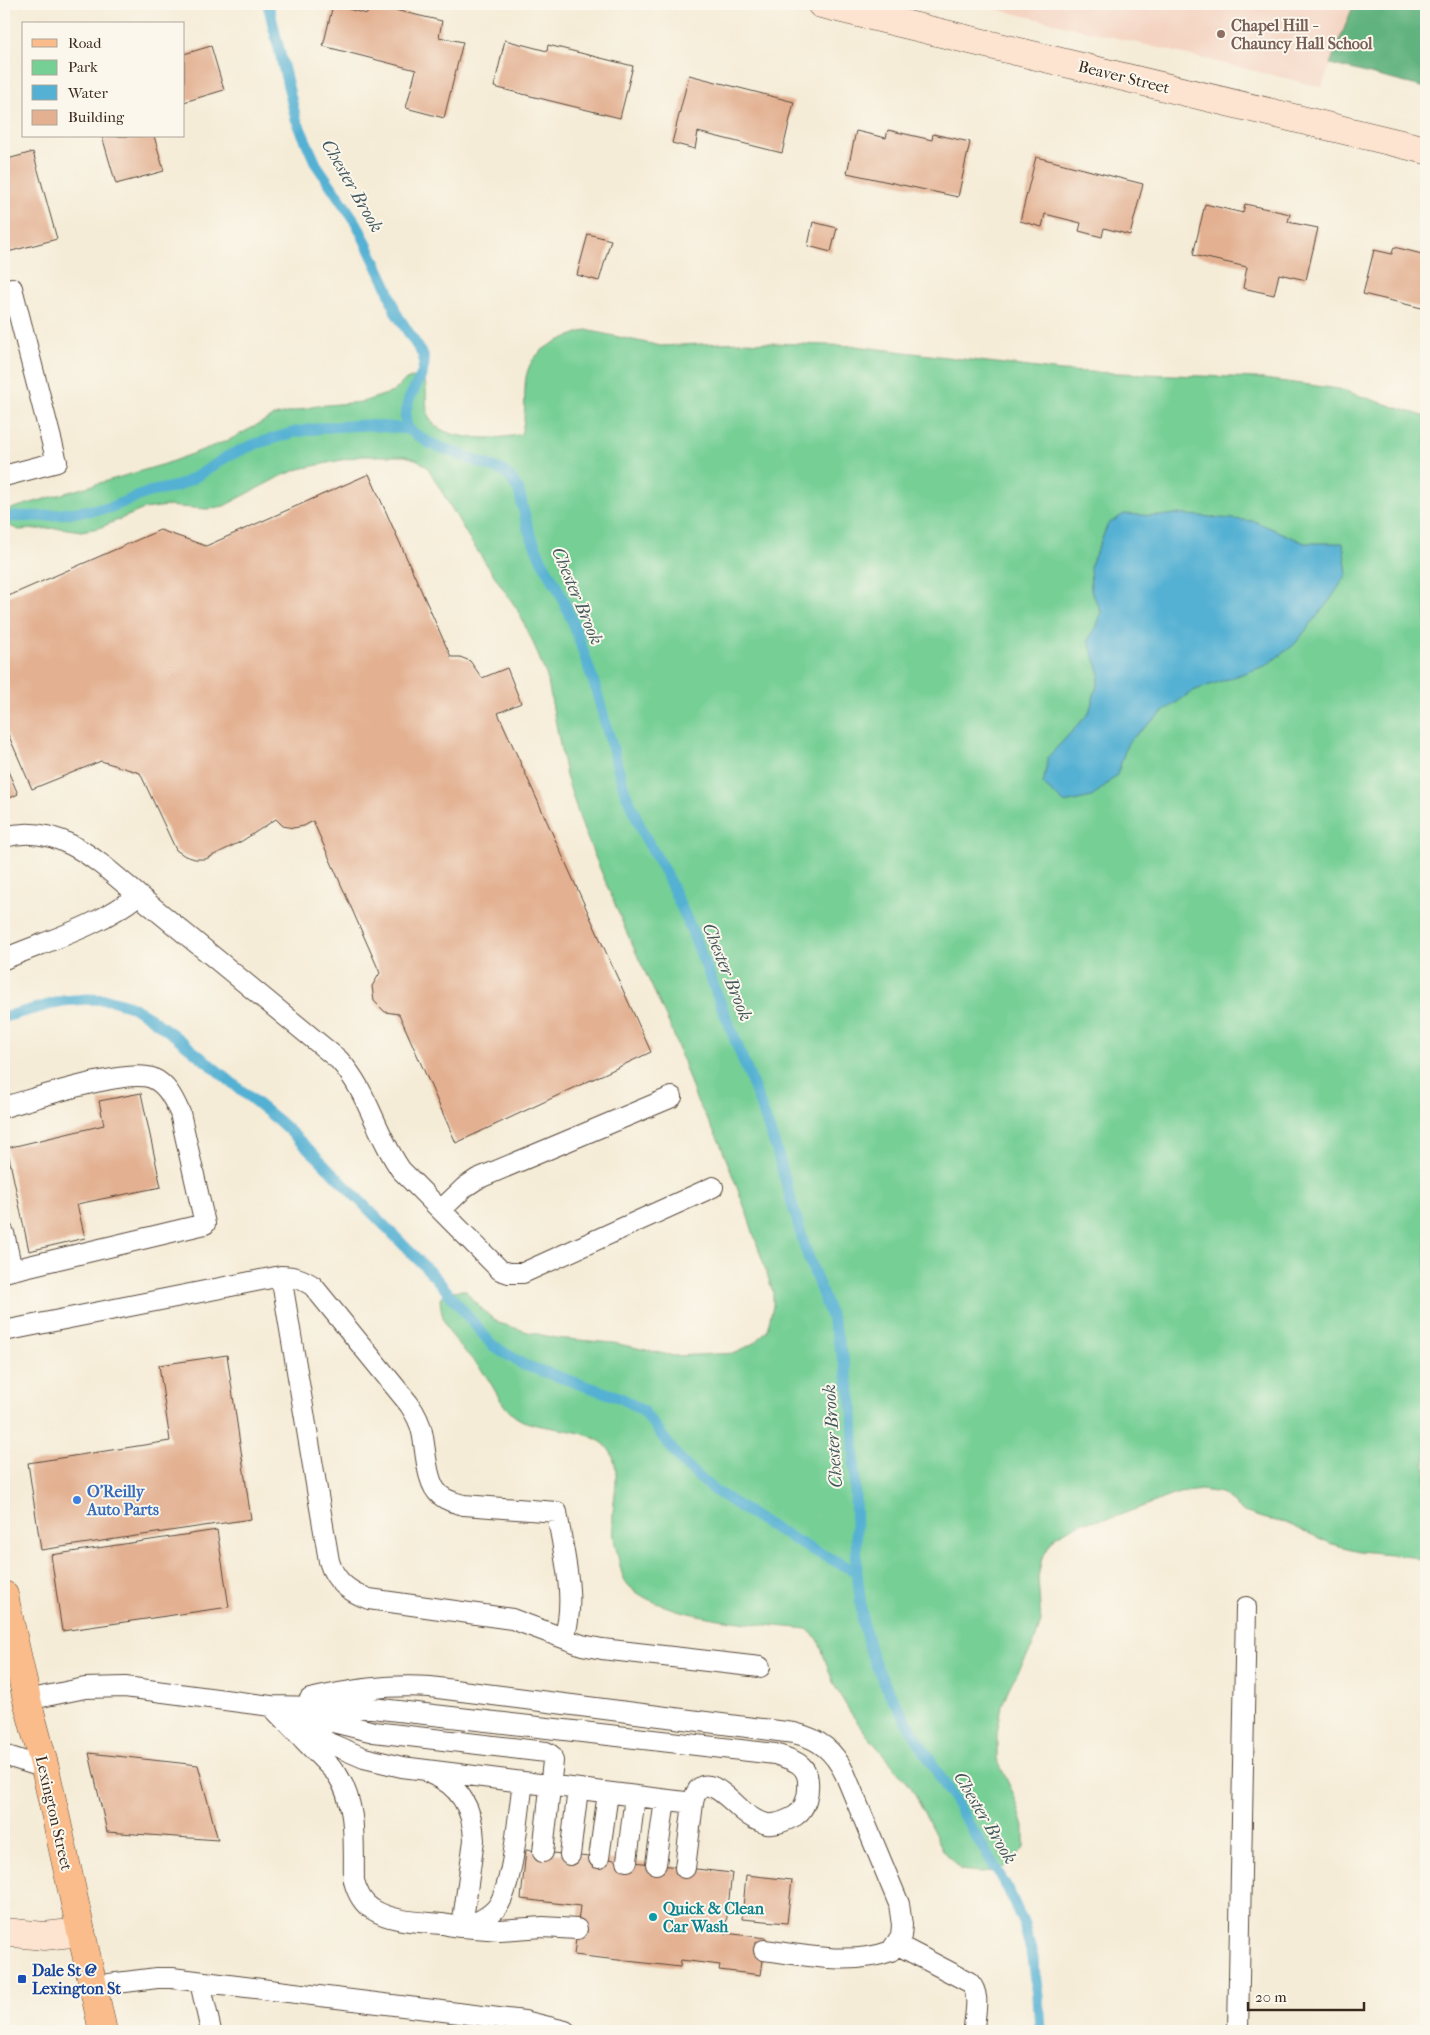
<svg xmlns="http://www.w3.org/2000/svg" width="1430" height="2035" viewBox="0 0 1430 2035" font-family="'IM FELL French Canon',serif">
	<rect width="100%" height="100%" fill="#fbf7ec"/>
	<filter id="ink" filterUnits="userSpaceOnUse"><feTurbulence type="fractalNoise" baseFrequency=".02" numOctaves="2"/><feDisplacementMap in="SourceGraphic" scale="10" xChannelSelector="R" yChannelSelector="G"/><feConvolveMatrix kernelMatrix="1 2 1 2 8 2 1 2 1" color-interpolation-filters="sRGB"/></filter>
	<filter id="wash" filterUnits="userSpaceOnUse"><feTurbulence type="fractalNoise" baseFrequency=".0096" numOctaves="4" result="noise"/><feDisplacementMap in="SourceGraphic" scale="20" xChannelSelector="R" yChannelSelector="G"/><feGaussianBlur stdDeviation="1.12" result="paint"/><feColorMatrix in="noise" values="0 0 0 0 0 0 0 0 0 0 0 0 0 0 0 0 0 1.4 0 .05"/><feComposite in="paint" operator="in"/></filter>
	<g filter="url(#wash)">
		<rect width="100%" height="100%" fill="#f5ecd7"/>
		<path fill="#f4d3c1" d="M975,4H1354L1322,87Z"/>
		<path fill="#76cf95" stroke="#587c5a" d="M586,330L661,346L741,342L855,346L1062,371L1256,378L1339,389L1426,417V1563L1412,1556L1359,1551L1332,1544L1286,1523L1262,1518L1244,1512L1221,1493L1201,1490L1179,1493L1112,1518L1083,1522L1056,1536L1042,1558L1038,1577L1041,1623L1033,1646L1012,1682L1002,1705L997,1733V1759L1014,1795L1024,1827V1848L1014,1861L997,1871L979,1872L961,1870L943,1850L911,1787L867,1735L850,1712L834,1685L818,1639L807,1629C761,1624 666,1619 631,1588C623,1581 621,1571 619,1561C616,1549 613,1537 613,1524C611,1500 625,1466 606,1446C588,1428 546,1430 523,1421C502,1412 496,1388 483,1372C472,1358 458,1346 449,1331C443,1321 441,1311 440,1299L446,1291L465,1290L482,1310L499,1323L528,1332L556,1338L614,1343L674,1356L736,1353L757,1341L767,1330L773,1306V1292L746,1211L720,1143L696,1099L672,1030L626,931L583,828L566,776L547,677L532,640L517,609L472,543L428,468L418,460L405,456H361L299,469L279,477L224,506L207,509L167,506L144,509L99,528L81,531L61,528L19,530L5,524C3,519 4,515 7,510L165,464L229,440L274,416L316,406L362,402L393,392L404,381L414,377L425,381C428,393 424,409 430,419C442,442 500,440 521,434C526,418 524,406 525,389C525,349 555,342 586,330Z"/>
		<path fill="#60b27e" stroke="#4e6e4e" d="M1354,4H1426V88L1330,64Z"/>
		<path fill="#55b1d3" stroke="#486e78" d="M1124,514L1159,516L1177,514L1254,521L1305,543H1343L1347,574L1330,600L1294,645L1265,666L1193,691L1164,711L1128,742L1117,775L1092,797L1064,803L1043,784L1048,757L1089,713L1100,674L1088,640L1097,626L1101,611L1091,591L1090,567L1108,524Z"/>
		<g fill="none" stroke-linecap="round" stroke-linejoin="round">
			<path stroke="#55b1d3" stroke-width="11" d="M268,4L296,119L316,164L357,224L387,287L396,313L423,355L424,364L422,374L409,399L406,410L405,419L408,429L429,443L503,471L512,480L519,491L528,529L541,559L558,589L574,625L595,686L624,789L644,835L667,876L689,924L755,1090L776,1148L805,1248L833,1322L845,1365L853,1410L857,1572L863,1623L872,1656L887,1689L1008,1889L1024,1925L1033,1958L1038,1996L1040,2031
				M4,517L44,516L109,508L149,492L178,486L199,475L228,456L255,444L295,432L329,427L367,425L408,429
				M4,1017L63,1001L87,999L111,1000L128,1005L145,1014L175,1036L280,1122L317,1157L435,1277L492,1345L524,1365L621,1398L643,1411L683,1463L711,1488L760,1520L809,1548L857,1572"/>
		</g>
		<g id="blocks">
			<path fill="#e3b192" d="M369,4L442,21L439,37L463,42L444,118L406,108L416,70L323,46L333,5L367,14Z
				M505,40L547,51L548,45L633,66L620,118L494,87Z
				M211,46L224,90L184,102V54Z
				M689,75L794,102L782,153L698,132L695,149L672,143Z
				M888,130L932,140L933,134L970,142L958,197L847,173L856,131L886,138Z
				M102,136H154L164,171L116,184Z
				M33,152L57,239L4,253V160Z
				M1036,157L1143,184L1130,235L1104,228L1102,237L1079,231L1081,223L1045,214L1042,227L1020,221Z
				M1205,204L1243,213L1245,204L1290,214L1288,222L1318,228L1306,280L1279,274L1274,295L1243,288L1247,267L1193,255Z
				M813,222L837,228L831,252L808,246Z
				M588,234L611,240L599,281L577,275Z
				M1394,247L1426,255V309L1363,294L1374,250L1392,254Z
				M369,474L451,657H460L470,661L482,678L507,668L521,703L498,713L651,1052L456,1143L399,1014L385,1012L374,1001L372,986L380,973L313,821L304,826L293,828L283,826L276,819L242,841L206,859H195L185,856L176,850L140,773L101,761L32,789L4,725V598L160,530L206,546Z
				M4,762L18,794L4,801Z
				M141,1093L161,1187L77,1204L85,1238L29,1251L7,1148L104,1125L99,1101Z
				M227,1355L251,1519L41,1550L28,1463L170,1441L159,1365Z
				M217,1530L229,1607L62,1631L51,1555Z
				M89,1753L198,1765L218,1840L107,1832Z
				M526,1850L732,1873L725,1933L766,1938L761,1975L719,1970L720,1965L681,1960L680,1967L574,1955L580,1906L521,1899Z
				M746,1875L792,1880L787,1923L742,1919Z"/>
		</g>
	</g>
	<g filter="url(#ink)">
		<use href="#blocks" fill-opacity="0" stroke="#57473a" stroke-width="1"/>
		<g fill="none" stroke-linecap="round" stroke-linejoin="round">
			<g stroke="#57473a" stroke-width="22">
				<path id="lane" d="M4,476L57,462L12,288
					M4,837C59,822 99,862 138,895
					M4,959C49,940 100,926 138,895L339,1060C368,1091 376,1135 401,1170L500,1270L509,1273H523L713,1187
					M4,1107C34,1099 127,1068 152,1078C167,1084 174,1100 180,1113L205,1224L4,1272
					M442,1209L465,1187L477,1179L672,1097
					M4,1233L12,1270
					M281,1276L329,1561C335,1582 350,1592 369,1599L512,1619L582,1645L602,1649L760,1667
					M4,1331L281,1276C294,1276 302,1279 313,1286L409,1404C415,1413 420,1422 422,1432C426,1449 426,1484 440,1495C447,1501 456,1503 464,1505L557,1512C563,1553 577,1598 564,1638
					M310,1699C351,1690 387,1684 430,1687L794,1733C820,1739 834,1751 845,1774L899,1904L902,1925L901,1936L891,1951C852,1966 804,1955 764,1950
					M27,1700L85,1688L125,1687L271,1706L337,1774C358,1807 353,1843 354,1881C357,1892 362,1903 372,1909C392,1922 420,1922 443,1924C449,1925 456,1927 462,1927C474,1925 491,1916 498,1906C514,1882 518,1813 523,1783
					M271,1706L372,1708L775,1754C790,1759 807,1763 808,1781C809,1793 806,1809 795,1816C786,1821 777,1825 767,1824C758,1822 750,1817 743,1811C729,1799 700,1765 693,1803L402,1767L364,1758L329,1743Z
					M304,1715L374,1732L546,1752L551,1755L553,1761L543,1852
					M4,1755L45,1768
					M431,1774C460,1785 473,1810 474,1840L462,1927L500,1930L543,1927L577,1929
					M570,1855L578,1789
					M599,1858L608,1793
					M627,1861L635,1796
					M656,1864L665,1800
					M685,1868L693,1803
					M896,1944L969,1982C981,1994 975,2012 974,2028
					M200,1982L211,2031
					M93,1986L157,1978H172L524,2021L565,2031
					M1238,2031L1246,1607"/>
			</g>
			<g stroke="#57473a" stroke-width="29">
				<path id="secondary" d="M821,4L1426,150
					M4,1932L44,1936L81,1932"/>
			</g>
			<g stroke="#57473a" stroke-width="29">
				<path id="primary" d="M4,1595L27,1700L45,1768L103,2031"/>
			</g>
			<use href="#lane" stroke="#fff" stroke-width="20"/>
			<use href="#secondary" stroke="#fde4d0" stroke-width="28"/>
			<use href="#primary" stroke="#f9bc8a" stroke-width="28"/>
		</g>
	</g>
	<circle fill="#8d6e63" stroke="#fbf7ec" stroke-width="2" cx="1221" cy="34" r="5"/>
	<circle fill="#3f7fe0" stroke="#fbf7ec" stroke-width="2" cx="77" cy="1500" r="5"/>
	<circle fill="#0f9aa8" stroke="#fbf7ec" stroke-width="2" cx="653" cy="1917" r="5"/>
	<rect fill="#1a4fb4" stroke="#fbf7ec" stroke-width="2" x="17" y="1974" width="10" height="10" rx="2.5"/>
	<g text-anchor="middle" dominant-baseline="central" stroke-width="4" stroke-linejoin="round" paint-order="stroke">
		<g font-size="16" font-weight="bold" fill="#785e54" stroke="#fbf7ec" text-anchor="start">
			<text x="1231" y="25">Chapel Hill -<tspan x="1231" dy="18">Chauncy Hall School</tspan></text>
		</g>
		<g font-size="16" fill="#3b2a1e" stroke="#fbf7ec">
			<text transform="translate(1124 77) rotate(14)">Beaver Street</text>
			<text transform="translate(54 1813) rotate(77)">Lexington Street</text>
		</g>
		<g font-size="16" font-weight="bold" fill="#366cbe" stroke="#fbf7ec" text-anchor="start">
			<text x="87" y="1491">O'Reilly<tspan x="87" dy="18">Auto Parts</tspan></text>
		</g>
		<g font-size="16" font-weight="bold" fill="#0d838f" stroke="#fbf7ec" text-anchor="start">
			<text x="663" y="1908">Quick &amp; Clean<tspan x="663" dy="18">Car Wash</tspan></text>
		</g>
		<g font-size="16" font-weight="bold" fill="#164399" stroke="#fbf7ec" text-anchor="start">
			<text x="32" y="1970">Dale St @<tspan x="32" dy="18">Lexington St</tspan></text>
		</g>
		<g font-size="18" font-style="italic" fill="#44595d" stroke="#fbf7ec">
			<text transform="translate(352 186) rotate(60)">Chester Brook</text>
			<text transform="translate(577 596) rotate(67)">Chester Brook</text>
			<text transform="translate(727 972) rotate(68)">Chester Brook</text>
			<text transform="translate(833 1436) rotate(-94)">Chester Brook</text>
			<text transform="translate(985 1818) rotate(59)">Chester Brook</text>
		</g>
	</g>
	<rect width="1430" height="2035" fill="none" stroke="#fbf7ec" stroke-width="20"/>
	<rect x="22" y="22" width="162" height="115" fill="#fbf7ec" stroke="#aea59a"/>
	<rect x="32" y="39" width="25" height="8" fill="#f9bc8a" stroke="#aea59a"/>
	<text x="68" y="48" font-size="15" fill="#3b2a1e">Road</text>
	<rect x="32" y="60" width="25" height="15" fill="#76cf95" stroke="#aea59a"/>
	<text x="68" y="72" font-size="15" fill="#3b2a1e">Park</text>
	<rect x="32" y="85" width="25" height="15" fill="#55b1d3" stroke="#aea59a"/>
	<text x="68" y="98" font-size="15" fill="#3b2a1e">Water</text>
	<rect x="32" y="110" width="25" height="15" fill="#e3b192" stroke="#aea59a"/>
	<text x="68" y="122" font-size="15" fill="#3b2a1e">Building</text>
	<path d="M1248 2002v8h116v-8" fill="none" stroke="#3b2a1e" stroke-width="2.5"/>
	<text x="1255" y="2002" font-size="15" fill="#3b2a1e" stroke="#fbf7ec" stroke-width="4" paint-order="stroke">20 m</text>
</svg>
